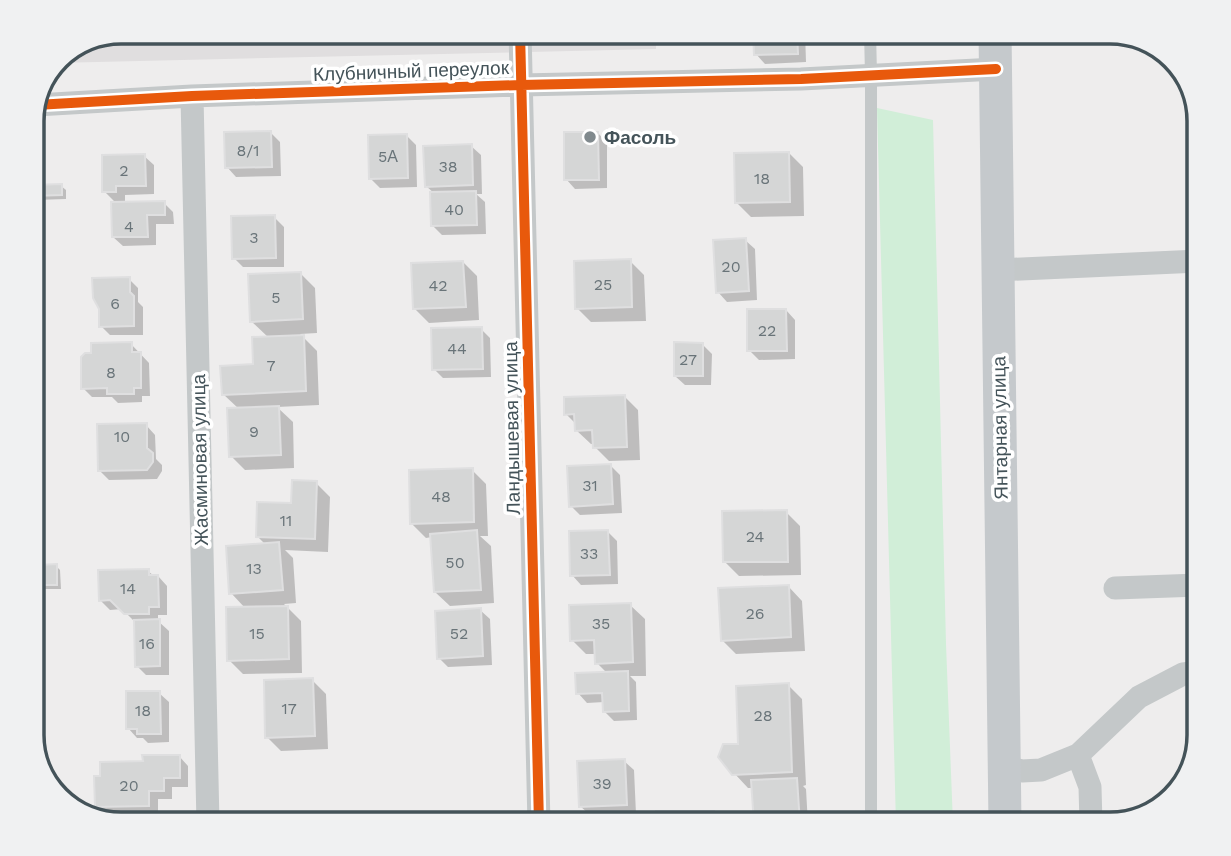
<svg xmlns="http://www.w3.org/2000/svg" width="1231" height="856" viewBox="0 0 1231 856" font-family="'Work Sans',sans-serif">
	<rect width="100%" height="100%" fill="#eeeded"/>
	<path fill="#e0dedf" d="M121,32H656V49L55,63L58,57Z"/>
	<path fill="#d1eed8" d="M877,108L933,120L946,644L953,824H896Z"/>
	<path fill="#0003" d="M755,31H805L806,62L765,64L756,54Z
		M271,133L280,142L281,176L236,177L227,167Z
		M598,133L607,143V188L575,189L566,179Z
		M407,136L416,145L417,187L380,188L370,178Z
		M471,146L481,155L482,194H476L485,202L486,234L442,235L433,226L435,194L426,186Z
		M789,153L803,167L804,216L751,217L736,202Z
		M144,156L154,165V194L125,195V203H164L173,212L174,224H156V245L123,246L113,237L116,203L104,191Z
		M32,186H61L66,190V199L36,200L32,195Z
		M274,217L284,227V267H243L234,258Z
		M745,240L755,249L757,300L727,302L718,292Z
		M630,261L644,275L646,321L591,322L577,308Z
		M463,262L477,276L479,320L429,323L415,309Z
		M301,274L315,288L317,333L300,334L317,351L319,405L277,407L293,422L294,468L245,470L231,456L239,409L223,394L255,366L269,338L251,321Z
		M129,279L138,288V302L143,307V335H110L101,326V308Z
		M786,310L795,320V359L759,360L749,350Z
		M481,329L490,338L491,377L443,378L434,369Z
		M131,344L149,363L150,396H142V402L118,403L112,397H92L83,388Z
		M702,344L712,354L711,385H685L675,376Z
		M32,372L34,374V389H32Z
		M624,396L638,410L640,460L609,461L595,447V444H591L576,430V424L566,414Z
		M146,425L155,435L156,459L162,465V471L157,479L109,480L99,470Z
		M611,466L620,475L622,513L580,515L571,506Z
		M472,470L486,484L488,536H480L491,546L494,603L450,606L435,592L432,537L426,538L412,524Z
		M316,483L330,497L328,552L285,550L293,558L296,603L284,604L301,621L302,673L243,674L229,660L246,609L231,593L266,545L257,536Z
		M786,512L800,526L801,575L739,576L725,562Z
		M607,531L617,541L618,584L581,585L572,575Z
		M56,566L60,570L61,589H45L40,585Z
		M148,571L154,576H158L167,586V615H158V621L169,631V675H146L137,666L136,623L122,609L110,610L100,600Z
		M788,586L802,601L805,651L736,654L722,640Z
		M630,605L645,619L646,676H630L636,682L637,720L614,721L604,711V702L587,703L578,693L608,674L597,663L596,654H586L572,640Z
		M480,610L490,619L492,665L448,667L439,658Z
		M312,680L326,694L328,749L281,751L267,737Z
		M788,685L802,699L806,785L803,786L806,789L808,824H756L753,788H748L734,773L740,746Z
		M159,693L169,702V742L148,743L143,738H137L128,728Z
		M179,756L188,766V787H172V799H158V815L106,816L96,807Z
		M624,761L634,770L636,814L590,815L580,806Z
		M714,812L726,824H658V813Z"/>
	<path fill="#d5d6d6" stroke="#dfdfe0" stroke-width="2" d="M753,31H797L798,54L754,55Z
		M271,131L272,167L225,168L224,132Z
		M564,132H598L599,180H564Z
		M407,134L408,178L369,179L368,135Z
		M472,144L473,185L425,187L423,146Z
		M789,152L790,202L735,203L734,153Z
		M145,154L146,186H116V192H102V155Z
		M62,184V195L32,196V185Z
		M476,191L477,225L431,226L430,192Z
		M165,201V215H147L148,237H112L111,202Z
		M275,215L276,258L232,259L231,216Z
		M746,238L749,291L716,293L713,240Z
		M631,259L632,307L575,309L574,261Z
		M463,261L466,307L413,309L411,263Z
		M301,272L303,319L250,322L248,274Z
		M130,277V292L134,296V326L99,327V309L93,298L92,278Z
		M747,309H786L787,351H747Z
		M482,327L483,369L432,370L431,328Z
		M304,335L306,391L222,395L220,366L253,364L252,337Z
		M132,342V352H141V388H134V394H107V388L81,389V357L85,353H91V343Z
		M674,342L703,343V376H674Z
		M625,395L627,447L593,448L592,430L575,431L574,414L564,415V397Z
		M279,406L281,455L229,457L227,408Z
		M147,423V448L153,453V462L147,470L98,471L97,424Z
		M611,464L613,504L569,507L567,466Z
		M473,468L474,522L410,524L409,470Z
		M292,480L317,481L315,539L256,537L257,502L291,503Z
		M787,510L788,562H723L722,511Z
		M477,530L481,590L434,592L430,534Z
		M608,530L610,575L570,576L569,531Z
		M279,542L283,590L229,594L226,546Z
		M57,564V585H39L38,565Z
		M149,569V575H158L159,607H149V614H124L110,600L99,601L98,570Z
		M789,585L791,637L721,641L718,588Z
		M631,603L633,662L595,664L594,640L570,641L569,605Z
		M288,606L289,659L227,661L226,607Z
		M481,608L483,656L437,659L435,611Z
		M160,619V666L135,667L134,620Z
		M628,671L629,711L603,712L602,693L576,694L575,673Z
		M313,678L315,736L265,738L264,680Z
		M789,683L792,772L732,775L718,757L723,744H738L736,686Z
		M126,691H160L161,734H137V729H126Z
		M142,755H180V778H164V791H149V806L95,807L94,776H100V762L143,761Z
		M625,759L627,805L579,807L577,761Z
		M797,778L800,824H754L751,780Z
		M656,811H714V824H656Z"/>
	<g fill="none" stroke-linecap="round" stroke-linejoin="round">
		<path stroke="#c4c8c9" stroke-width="12" d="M870,31L871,75V824"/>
		<path stroke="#c4c8c9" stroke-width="23" d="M520,31L539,824
			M192,96L208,824
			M36,105L192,96L521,85L801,79L996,69
			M998,270L1199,261
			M1115,588L1199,585
			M1078,755L1090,787L1091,824
			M1004,766L1022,771L1041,770L1078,755L1139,697L1183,674L1199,672"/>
		<path stroke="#c5c9cc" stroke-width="33" d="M995,31L1005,824"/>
		<g stroke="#fff" stroke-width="15">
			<path id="cycleway" d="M520,31L539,824
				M36,105L192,96L521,85L801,79L996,69"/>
		</g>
		<use href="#cycleway" stroke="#e8590c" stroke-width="10"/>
	</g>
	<circle fill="#80898d" stroke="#fff" stroke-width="2.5" cx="590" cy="137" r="7"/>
	<g text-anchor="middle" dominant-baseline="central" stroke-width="7" stroke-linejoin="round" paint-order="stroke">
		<g font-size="16" fill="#697479">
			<text x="248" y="150">8/1</text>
			<text x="388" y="156">5А</text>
			<text x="448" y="166">38</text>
			<text x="124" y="170">2</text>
			<text x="762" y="178">18</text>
			<text x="454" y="209">40</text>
			<text x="129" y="226">4</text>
			<text x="254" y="237">3</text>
			<text x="731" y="266">20</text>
			<text x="603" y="284">25</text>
			<text x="438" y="285">42</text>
			<text x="276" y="297">5</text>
			<text x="115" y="303">6</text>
			<text x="767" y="330">22</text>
			<text x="457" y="348">44</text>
			<text x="688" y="359">27</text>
			<text x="271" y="365">7</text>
			<text x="111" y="372">8</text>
			<text x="254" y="431">9</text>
			<text x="122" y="436">10</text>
			<text x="590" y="485">31</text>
			<text x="441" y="496">48</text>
			<text x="286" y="520">11</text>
			<text x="755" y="536">24</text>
			<text x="589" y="553">33</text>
			<text x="455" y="562">50</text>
			<text x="254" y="568">13</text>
			<text x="128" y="588">14</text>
			<text x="755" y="613">26</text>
			<text x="601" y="623">35</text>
			<text x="257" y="633">15</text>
			<text x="459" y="633">52</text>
			<text x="147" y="643">16</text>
			<text x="289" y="708">17</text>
			<text x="143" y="710">18</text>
			<text x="763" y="715">28</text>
			<text x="602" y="783">39</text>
			<text x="129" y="785">20</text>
		</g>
		<g font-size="19" fill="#445359" stroke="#fff">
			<text transform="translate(411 71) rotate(-2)">Клубничный переулок</text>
			<text transform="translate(512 428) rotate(-91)">Ландышевая улица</text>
			<text transform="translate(1000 428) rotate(-91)">Янтарная улица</text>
			<text transform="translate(200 460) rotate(-91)">Жасминовая улица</text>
		</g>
		<g font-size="19" font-weight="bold" fill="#445359" stroke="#fff" text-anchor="start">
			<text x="604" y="137">Фасоль</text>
		</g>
	</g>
	<path d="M0 0H1231V856H0ZM121 44H1110A77 77 0 0 1 1187 121V735A77 77 0 0 1 1110 812H121A77 77 0 0 1 44 735V121A77 77 0 0 1 121 44Z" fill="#f0f1f2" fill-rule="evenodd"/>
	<path fill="none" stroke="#445359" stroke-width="3.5" d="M121 44H1110A77 77 0 0 1 1187 121V735A77 77 0 0 1 1110 812H121A77 77 0 0 1 44 735V121A77 77 0 0 1 121 44Z"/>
</svg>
